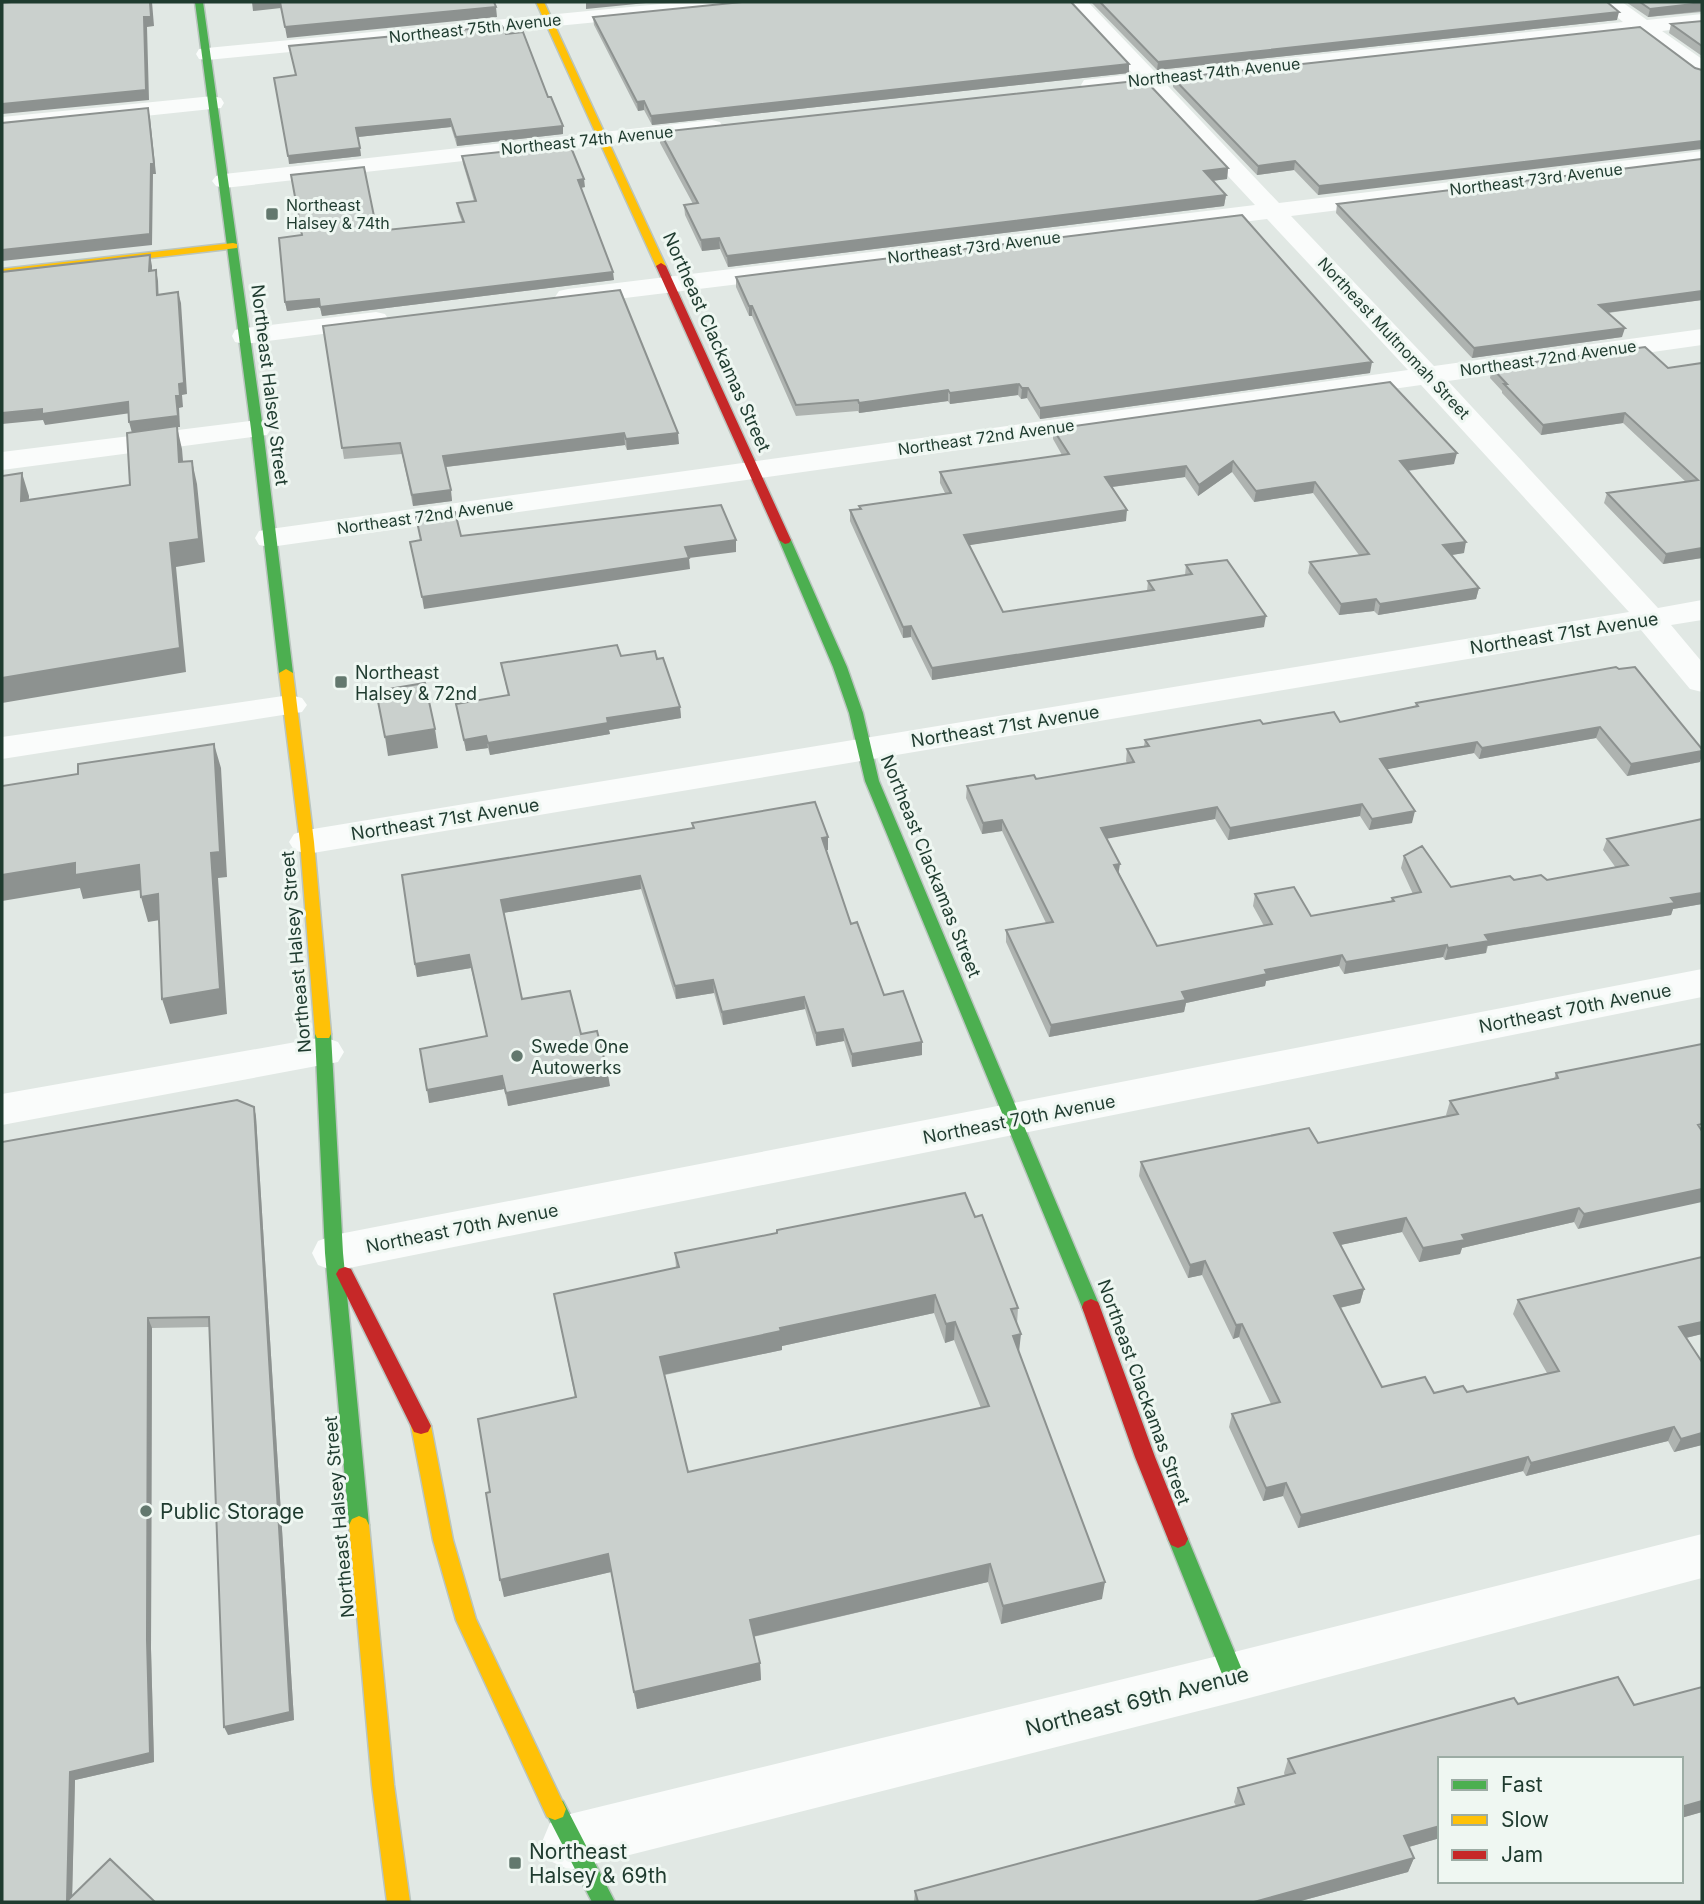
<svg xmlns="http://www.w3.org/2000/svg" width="1704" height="1904" viewBox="0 0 1704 1904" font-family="Inter,sans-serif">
	<rect width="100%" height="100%" fill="#e1e8e4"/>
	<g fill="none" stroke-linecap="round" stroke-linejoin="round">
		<g stroke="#bac5bf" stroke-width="3">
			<path id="fast" d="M195,2H203L263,429L293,673L286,677L279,673L251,429Z
				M785,536L791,540L847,667L863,713L879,781L1100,1307L1098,1312L1091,1315L1084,1312L1082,1307L865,781L849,713L833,667L779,540Z
				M323,1028L329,1030L331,1034L343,1253L369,1525L366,1531L359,1534L352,1531L349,1525L325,1253L315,1034L317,1030Z
				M1178,1530L1185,1533L1188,1539L1245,1677L1242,1684L1234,1687L1226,1684L1168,1539L1171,1533Z
				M555,1798L563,1801L615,1902H592L544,1809L547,1801Z"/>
		</g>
		<g stroke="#bac5bf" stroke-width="3">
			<path id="slow" d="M536,2H544L666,266L665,268L656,266Z
				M233,243L237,244V248L2,275V269Z
				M286,669L293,673L314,842L331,1034L329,1038H317L315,1034L300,842L279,673Z
				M421,1418L428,1420L431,1426L453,1540L476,1619L566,1809L563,1817L555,1820L547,1817L456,1620L433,1540L411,1426L414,1420Z
				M359,1516L366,1519L369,1525L394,1785L410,1902H387L372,1785L349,1525L352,1519Z"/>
		</g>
		<g stroke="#bac5bf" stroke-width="3">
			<path id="jam" d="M661,263L666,266L791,540L789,543L785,544L779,540L656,266Z
				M345,1267L351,1269L428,1420L431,1426L428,1432L421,1434L414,1432L336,1274L339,1269Z
				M1091,1299L1098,1302L1100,1307L1155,1457L1188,1539L1185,1545L1178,1548L1171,1545L1168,1539L1135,1457L1082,1307L1084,1302Z"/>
		</g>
		<path fill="#fafcfb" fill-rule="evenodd" d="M681,2H752L749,6L742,8L207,60L199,59L196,54L199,49L207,48Z
			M1067,2H1088L1155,72L1623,22L1599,2H1622L1647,20L1702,14V26L1662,31L1702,59V76L1694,74L1638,33L1166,84L1279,203L1702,151V165L1291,216L1434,366L1702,329V345L1448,381L1658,608L1702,600V620L1671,625L1702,662V692L1690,689L1641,630L307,854L294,850L289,842L294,834L307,830L1629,612L1421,385L270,547L259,545L255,538L259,531L270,529L1408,370L1267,219L568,305L559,303L555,297L559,291L568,289L1255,205L1144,86L1092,92L1084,90L1081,85L1084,80L1133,74Z
			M213,96L221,98L224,103L221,108L2,131V117Z
			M712,120L720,122L723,127L720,132L224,188L216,186L212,181L216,176L224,174Z
			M376,312L385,314L389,320L385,326L245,344L235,342L232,336L235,330L245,328Z
			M257,420L267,423L271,429L267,435L2,470V452Z
			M290,695L302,698L307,705L302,712L2,759V737Z
			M1702,969V997L334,1271L318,1265L312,1253L318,1241L334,1235Z
			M324,1037L338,1042L344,1052L338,1062L2,1125V1094Z
			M1702,1534V1578L1234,1702L570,1870L550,1861L542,1842L550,1823L570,1814L1234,1652Z"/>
		<use href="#fast" fill="#4caf50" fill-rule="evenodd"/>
		<use href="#slow" fill="#ffc107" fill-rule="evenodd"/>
		<use href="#jam" fill="#c62828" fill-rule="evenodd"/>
	</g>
	<path fill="#aeb3b0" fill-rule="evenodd" d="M1091,2H1607L1617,20L1157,70Z
		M1626,2H1702V12L1648,17Z
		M593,17L1129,64V73L652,125L644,110L638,111L594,25Z
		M1702,21V56L1669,33L1671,24Z
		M506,34L548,97L563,126V134L457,146L451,127L358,137L361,156L289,164L295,75Z
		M1695,68L1318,195L1294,170L1257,175L1173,87V78Z
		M660,132L1228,168L1227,179L1212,181L1226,195L1224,206L728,267L720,249L702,251L685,215L684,205L693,204L660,143Z
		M462,156L585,187L581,188L614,280L322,316L320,307L287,311L285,302L377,231L462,222L458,211L457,203L474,201L463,164Z
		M1702,159V300L1608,313L1622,337L1472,358L1336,213L1337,204Z
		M736,277L1370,373L1040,419L1027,398L1021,399L1018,395L950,404L948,401L859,413L858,411L796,416L752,316H749L736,287Z
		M323,326L679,444L627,450L625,445L446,467L452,501L413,506L402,454L344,459Z
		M1702,363V558L1663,564L1604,503L1607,493L1686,482L1623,423L1541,435L1502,393V391L1490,378L1492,368H1668Z
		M1053,429L1454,464L1408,471L1464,553L1451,555L1479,588L1476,599L1378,615L1374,611L1339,615L1308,573L1310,562L1359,555L1313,493L1254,502L1232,472L1198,496L1185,477L1112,487L1126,521L969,545L1003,612L1147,591L1148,581L1185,575L1186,565L1264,627L932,680L911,637L903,638L850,521V510L859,509V506L945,493L940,483V472L1062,455L1053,439Z
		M621,656L657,659L680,707L681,718L609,730L610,734L490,755L488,748L466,751L456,704L508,695L501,663Z
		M1616,667L1700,762L1627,776L1596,738L1479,759L1474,753L1387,769L1412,823L1369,830L1360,816L1228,840L1215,819L1107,838L1119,873L1157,946L1264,926L1253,906L1255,894L1311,916L1391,901L1392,898L1413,894L1401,868L1404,856L1451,887L1514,880H1547L1616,868L1603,850L1607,839L1702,819V904L1673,909L1671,915L1488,946L1486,953L1445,960L1443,957L1344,974L1339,966L1266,981L1265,986L1186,1003L1184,1012L1049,1037L1006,942V930L1046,923L1002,831L982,834L966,798L967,786L1036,779L1127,763L1126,761L1127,749L1144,746L1145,740L1263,724L1340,722L1415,707L1416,703Z
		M692,823L828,850H826L851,924L884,995L922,1042V1055L852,1067L844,1041L816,1046L805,1009L723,1025L714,993L676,999L641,889L503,913L522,999L581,1034L610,1086L508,1106L504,1089L429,1103L487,1036L471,968L417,977L402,875L693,828Z
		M1702,1044L1578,1229L1574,1222L1462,1248L1460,1254L1419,1262L1402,1232L1340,1245L1364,1289L1360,1303L1340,1308L1382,1387L1434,1393L1467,1392L1547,1373L1513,1314L1518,1300L1702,1334L1686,1338L1702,1445L1674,1452L1668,1441L1526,1476L1523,1471L1298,1528L1283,1496L1263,1501L1229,1427L1232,1414L1271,1404L1239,1337L1233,1339L1202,1275L1188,1278L1139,1176L1141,1162L1318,1143L1447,1116L1446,1115L1450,1101L1554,1079L1556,1073Z
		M254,1107L256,1117L294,1720L228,1735L209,1327L152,1328L151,1649L154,1762L75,1780L72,1895L2,1902V1142Z
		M975,1217L1018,1308L1017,1324L1019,1352L1102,1599L1001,1624L988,1582L753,1637L760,1663L761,1680L637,1709L611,1572L504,1597L490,1492L575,1397L554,1294L676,1268L675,1253L777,1233V1230ZM934,1313L945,1343L954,1340L981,1408L688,1472L665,1375L782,1350V1346Z
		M1618,1677L1634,1705L1702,1687V1812L1681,1818V1759H1440V1838L1409,1847L1414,1858L1408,1872L1297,1902H914L915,1891L1236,1806L1234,1802L1238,1788L1285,1776L1284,1773L1288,1759L1514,1698L1518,1704Z"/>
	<path fill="#8d9290" d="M150,2H152L154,26L147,27L149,100L2,114V104L144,17Z
		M252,2H280L281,8L253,11Z
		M586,2H656L586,9Z
		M1702,3V11L1648,17L1650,9Z
		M496,7L497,17L287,38L285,27Z
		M1619,12L1617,20L1157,70L1158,62Z
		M1129,64V73L652,125L651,116Z
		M644,101V110L638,111L637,102Z
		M148,108L150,118L156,174H153L152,245L2,261V250Z
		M450,119L451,127L358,137L356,128Z
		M563,126V134L457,146L456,137Z
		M1702,141V149L1318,195L1319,186Z
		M360,148L361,156L289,164L288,156Z
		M1295,161L1294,170L1257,175L1258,166Z
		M1228,168L1227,179L1203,182L1204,171Z
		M584,179L585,187L579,188L578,180Z
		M1226,195L1224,206L728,267L727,256Z
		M719,238L720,249L702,251L701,240Z
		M150,255L152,266V282L149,271Z
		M156,270L158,281L159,306L157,295Z
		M613,272L614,280L322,316L320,307Z
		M1702,291V300L1597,314L1599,305Z
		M178,292L181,303L187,394L182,395L183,407L179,408L180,427H177L182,449L185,485L132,433L129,422L179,384Z
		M319,299L321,307L287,311L285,302Z
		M749,306H752V316H749Z
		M1625,328L1622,337L1472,358L1474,348Z
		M1372,362L1370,373L1040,419V408Z
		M1019,384L1018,395L950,404V393Z
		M1022,388H1028L1027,398L1021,399Z
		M948,390V401L859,413V403Z
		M128,402L131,413L45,425L43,420L2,424V413Z
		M1625,413L1623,423L1541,435L1543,425Z
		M624,433L625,445L445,467L443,456Z
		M678,433L679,444L627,450L626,439Z
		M1457,453L1454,464L1397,472L1400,461Z
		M192,461L197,484L205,562L176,567L186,672L2,703V678L170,543Z
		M1233,461L1232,472L1198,496L1199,485Z
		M1186,466L1185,477L1104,488L1105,477Z
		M22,473L29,496L28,524L21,501Z
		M1315,482L1313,493L1254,502L1256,491Z
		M451,490L452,501L413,506L412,495Z
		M1127,510L1126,521L964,546V535Z
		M736,540V552L689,558L690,569L424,609L422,597L685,547Z
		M1466,542L1464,553L1440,557L1443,545Z
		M1702,548V558L1663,564L1666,554Z
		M1479,588L1476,599L1378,615L1380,604Z
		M1376,599L1374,611L1339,615L1341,604Z
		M1266,616L1264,627L932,680V668Z
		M911,626V637L903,638V627Z
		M680,707L681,718L609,730L610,734L490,755L488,743L607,718Z
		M1600,727L1596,738L1479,759L1482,748Z
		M435,729L438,748L388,756L385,737Z
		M486,736L488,748L466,751L464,740Z
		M1477,742L1474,753L1378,771L1380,759Z
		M214,744L221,768L227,877L218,878L227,1014L170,1024L162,999L211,853Z
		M1702,751V755L1700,762L1627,776L1631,764Z
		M1362,804L1360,816L1228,840L1230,828Z
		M1217,807L1215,819L1100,840L1101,828Z
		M1415,811L1412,823L1369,830L1372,819Z
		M1002,820V831L982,834L983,823Z
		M828,837V850L822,851V838Z
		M75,863L139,865L147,889L83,899L80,888L2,901V875Z
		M1120,864L1118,876L1114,865Z
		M640,876L641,889L503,913L501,900Z
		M1702,893V904L1673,909L1671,915L1487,946L1486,953L1445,960L1448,948L1485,935L1671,898Z
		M158,894L166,919L148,922L141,897Z
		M1447,945L1443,957L1344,974L1346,962Z
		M469,955L471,968L417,977L415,964Z
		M1342,955L1339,966L1266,981L1265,986L1186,1003L1184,1012L1049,1037L1051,1025L1182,992L1265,970Z
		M713,980L714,993L676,999L675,986Z
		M804,997L805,1009L723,1025L722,1012Z
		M843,1029L844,1041L816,1046V1033Z
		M922,1042V1055L852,1067V1054Z
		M608,1074L610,1086L508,1106L506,1093Z
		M502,1076L504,1089L429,1103L427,1090Z
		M254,1107L256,1117L294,1720L228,1735L224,1727Z
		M1702,1189V1202L1578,1229L1584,1214Z
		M1579,1208L1574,1222L1462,1248L1460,1254L1419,1262L1423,1248L1462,1235Z
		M1406,1218L1402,1232L1331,1247L1334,1233Z
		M1205,1261L1202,1275L1188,1278L1190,1265Z
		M1364,1289L1360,1303L1330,1310L1334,1296Z
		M935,1295L934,1313L782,1346V1350L662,1375L660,1357L780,1328Z
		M148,1318L152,1328L151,1649L154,1762L75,1780L72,1902L67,1901L70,1772L147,1640Z
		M955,1322L954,1340L945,1343L946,1324Z
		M1702,1322V1334L1673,1341L1679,1327Z
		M1242,1324L1239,1337L1233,1339L1236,1325Z
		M1021,1334L1019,1352L1013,1336Z
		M1674,1427L1668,1441L1526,1476L1531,1463Z
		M1702,1433V1445L1674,1452L1681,1439Z
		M1528,1457L1523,1471L1298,1528L1301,1515Z
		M1286,1483L1283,1496L1263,1501L1266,1488Z
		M608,1554L611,1572L504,1597L500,1580Z
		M990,1564L988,1582L751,1637L750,1620Z
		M1105,1582L1102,1599L1001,1624L1003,1606Z
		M760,1663L761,1680L637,1709L634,1692Z
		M1702,1801V1812L1681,1818V1807Z
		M1440,1826V1838L1398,1850L1404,1836Z
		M1414,1858L1408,1872L1297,1902H1254Z"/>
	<path fill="#cad0cd" stroke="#8d9290" stroke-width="2" fill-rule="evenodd" d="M11,2H150L151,17H144L146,90L2,104V3Z
		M280,2H494L496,7L285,27Z
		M742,2H1071L1129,64L651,116L644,101L637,102L593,17Z
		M1100,2H1607L1619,12L1158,62Z
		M1640,2H1702V3L1650,9Z
		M1702,21V46L1671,24Z
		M502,26L506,34L523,32L548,97H551L563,126L456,137L450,119L356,128L360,148L288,156L274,78L296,75L289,46Z
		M1640,27L1695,68L1702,70V141L1319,186L1295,161L1258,166L1173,78Z
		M1145,80L1228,168L1204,171L1226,195L727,256L719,238L701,240L684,205L698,203L660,132Z
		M148,108L154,164H151L150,234L2,250V123Z
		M570,145L584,179L578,180L613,272L320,307L319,299L285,302L279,238L302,235L291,175L364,167L377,231L464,222L457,203L476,201L462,156Z
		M1702,159V291L1599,305L1625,328L1474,348L1337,204Z
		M1242,215L1372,362L1040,408L1028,388H1022L1019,384L950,393L948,390L859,403L858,400L796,405L752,306H749L736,277Z
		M150,255L149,271L156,270L157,295L178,292L184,383L179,384L180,396H176L178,416L129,422L128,402L42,414V409L2,413V272Z
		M620,290L678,433L626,439L624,433L443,456L451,490L412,495L400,443L342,448L323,326Z
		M1645,347L1668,368L1702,363V548L1666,554L1607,493L1698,480L1625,413L1543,425L1504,384H1507L1492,368Z
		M1390,382L1457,453L1400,461L1466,542L1443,545L1479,588L1380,604L1376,599L1341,604L1310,562L1369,554L1315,482L1256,491L1233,461L1199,485L1186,466L1105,477L1127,510L964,535L1003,612L1154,590L1148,581L1192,574L1186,565L1227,560L1266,616L932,668L911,626L903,627L850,510L861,509L859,506L951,493L940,472L1069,454L1053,429Z
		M177,426L179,462L192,461L199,539L170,543L180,648L2,678V476L22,473L21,501L130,485L127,433Z
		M721,505L736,540L685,547L689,558L422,597L410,542L421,540L416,517L455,512L461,536Z
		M617,645L621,656L655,651L657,659L663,658L680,707L607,718L608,723L488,743L486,736L464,740L456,704L509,695L501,663Z
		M1616,667L1619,669L1635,667L1702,749V751L1631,764L1600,727L1482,748L1477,742L1380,759L1415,811L1372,819L1362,804L1230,828L1217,807L1101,828L1120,864L1114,865L1157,946L1272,924L1255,894L1294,887L1311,916L1394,901L1392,898L1421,892L1404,856L1422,846L1451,887L1510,876L1514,880L1541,875L1547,880L1628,865L1607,839L1702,819V893L1671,898L1675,903L1485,935L1489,941L1448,948L1447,945L1346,962L1342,955L1265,970L1267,974L1182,992L1186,1000L1051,1025L1006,930L1053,922L1002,820L983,823L967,786L1034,775L1036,779L1134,762L1127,749L1149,746L1145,740L1260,720L1263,724L1334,712L1340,722L1418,706L1416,703Z
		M425,683L435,729L385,737L376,691Z
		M214,744L220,852L211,853L220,989L162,999L158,894L141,897L139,865L75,875V863L2,875V786L78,774V764Z
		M815,802L828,837L822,838L851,924L857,922L884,995L903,991L922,1042L852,1054L843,1029L816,1033L804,997L722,1012L713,980L675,986L640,876L501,900L522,999L570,991L581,1034L597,1031L608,1074L506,1093L502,1076L427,1090L420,1049L487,1036L469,955L415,964L402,875L694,828L692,823Z
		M1702,1044V1124L1698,1125L1702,1131V1189L1584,1214L1579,1208L1462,1235L1465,1240L1423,1248L1406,1218L1334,1233L1364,1289L1334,1296L1382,1387L1425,1377L1434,1393L1463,1386L1467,1392L1559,1371L1518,1300L1702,1257V1322L1679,1327L1702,1362V1433L1681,1439L1674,1427L1531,1463L1528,1457L1301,1515L1286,1483L1266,1488L1232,1414L1280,1402L1242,1324L1236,1325L1205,1261L1190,1265L1141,1162L1309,1128L1318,1143L1458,1114L1450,1101L1558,1078L1556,1073Z
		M237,1100L254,1107L290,1712L224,1727L209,1317L148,1318L147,1640L150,1753L70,1772L67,1901L110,1859L155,1902H2V1142Z
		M965,1193L975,1217L982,1215L1018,1308L1011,1309L1021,1334L1013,1336L1105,1582L1003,1606L990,1564L750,1620L760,1663L634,1692L608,1554L500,1580L486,1493L490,1492L478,1419L576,1397L554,1294L679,1267L675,1253L777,1233V1230ZM935,1295L946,1324L955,1322L989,1406L688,1472L660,1357L781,1331L780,1328Z
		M1618,1677L1634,1705L1702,1687V1801L1681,1807V1759H1440V1826L1404,1836L1414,1858L1254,1902H918L915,1891L1244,1804L1238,1788L1295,1773L1288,1759L1514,1698L1518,1704Z"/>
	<g fill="#63786e" stroke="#eff7f2" stroke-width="2.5">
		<rect x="265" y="207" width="14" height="14" rx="3.5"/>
		<rect x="334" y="675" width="14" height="14" rx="3.5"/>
		<circle cx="517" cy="1056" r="7"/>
		<circle cx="146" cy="1511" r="7"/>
		<rect x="508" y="1856" width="14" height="14" rx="3.5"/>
	</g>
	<g text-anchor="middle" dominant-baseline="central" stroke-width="6" stroke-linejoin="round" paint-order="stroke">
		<g font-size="16" fill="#1f3b2f" stroke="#eff7f2">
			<text transform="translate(475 28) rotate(-6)">Northeast 75th Avenue</text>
			<text transform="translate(1214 72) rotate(-6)">Northeast 74th Avenue</text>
			<text transform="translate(587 140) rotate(-6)">Northeast 74th Avenue</text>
			<text transform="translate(1536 179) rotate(-7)">Northeast 73rd Avenue</text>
			<text transform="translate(974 247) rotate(-7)">Northeast 73rd Avenue</text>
			<text transform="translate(1394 338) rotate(47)">Northeast Multnomah Street</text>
			<text transform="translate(1548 358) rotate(-8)">Northeast 72nd Avenue</text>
			<text transform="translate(986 437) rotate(-8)">Northeast 72nd Avenue</text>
			<text transform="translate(425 516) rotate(-8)">Northeast 72nd Avenue</text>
		</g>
		<g font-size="16" fill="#1f3b2f" stroke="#eff7f2" text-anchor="start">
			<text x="286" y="205">Northeast<tspan x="286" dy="18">Halsey &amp; 74th</tspan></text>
		</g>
		<g font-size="18" fill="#1f3b2f" stroke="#eff7f2">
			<text transform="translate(717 342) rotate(66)">Northeast Clackamas Street</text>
			<text transform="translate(270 385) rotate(83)">Northeast Halsey Street</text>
			<text transform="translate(1564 633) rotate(-9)">Northeast 71st Avenue</text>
			<text transform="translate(1005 726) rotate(-9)">Northeast 71st Avenue</text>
			<text transform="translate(445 819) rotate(-9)">Northeast 71st Avenue</text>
			<text transform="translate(931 866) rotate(68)">Northeast Clackamas Street</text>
			<text transform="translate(296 952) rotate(-95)">Northeast Halsey Street</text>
			<text transform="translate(1575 1008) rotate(-11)">Northeast 70th Avenue</text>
			<text transform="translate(1019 1119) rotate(-11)">Northeast 70th Avenue</text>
			<text transform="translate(462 1228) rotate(-11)">Northeast 70th Avenue</text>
			<text transform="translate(1144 1392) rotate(70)">Northeast Clackamas Street</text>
			<text transform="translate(339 1517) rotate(-95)">Northeast Halsey Street</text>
		</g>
		<g font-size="18" fill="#1f3b2f" stroke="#eff7f2" text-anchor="start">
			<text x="355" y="672">Northeast<tspan x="355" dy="21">Halsey &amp; 72nd</tspan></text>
			<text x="531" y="1046">Swede One<tspan x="531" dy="21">Autowerks</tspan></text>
		</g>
		<g font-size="21" fill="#1f3b2f" stroke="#eff7f2" text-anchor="start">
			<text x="160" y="1511">Public Storage</text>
			<text x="529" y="1851">Northeast<tspan x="529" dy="24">Halsey &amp; 69th</tspan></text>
		</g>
		<g font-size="21" fill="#1f3b2f" stroke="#eff7f2">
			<text transform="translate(1137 1701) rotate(-14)">Northeast 69th Avenue</text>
		</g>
	</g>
	<rect width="1704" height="1904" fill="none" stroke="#1f3b2f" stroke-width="7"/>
	<rect x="1438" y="1757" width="245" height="126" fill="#eff7f2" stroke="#9caca4" stroke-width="2"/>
	<rect x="1452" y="1780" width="35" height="10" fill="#4caf50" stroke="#9caca4" stroke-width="2"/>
	<text x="1501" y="1792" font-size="21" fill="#1f3b2f">Fast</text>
	<rect x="1452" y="1815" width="35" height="10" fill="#ffc107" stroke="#9caca4" stroke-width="2"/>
	<text x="1501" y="1827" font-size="21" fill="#1f3b2f">Slow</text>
	<rect x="1452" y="1850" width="35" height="10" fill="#c62828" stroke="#9caca4" stroke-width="2"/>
	<text x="1501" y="1862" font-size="21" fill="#1f3b2f">Jam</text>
</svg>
